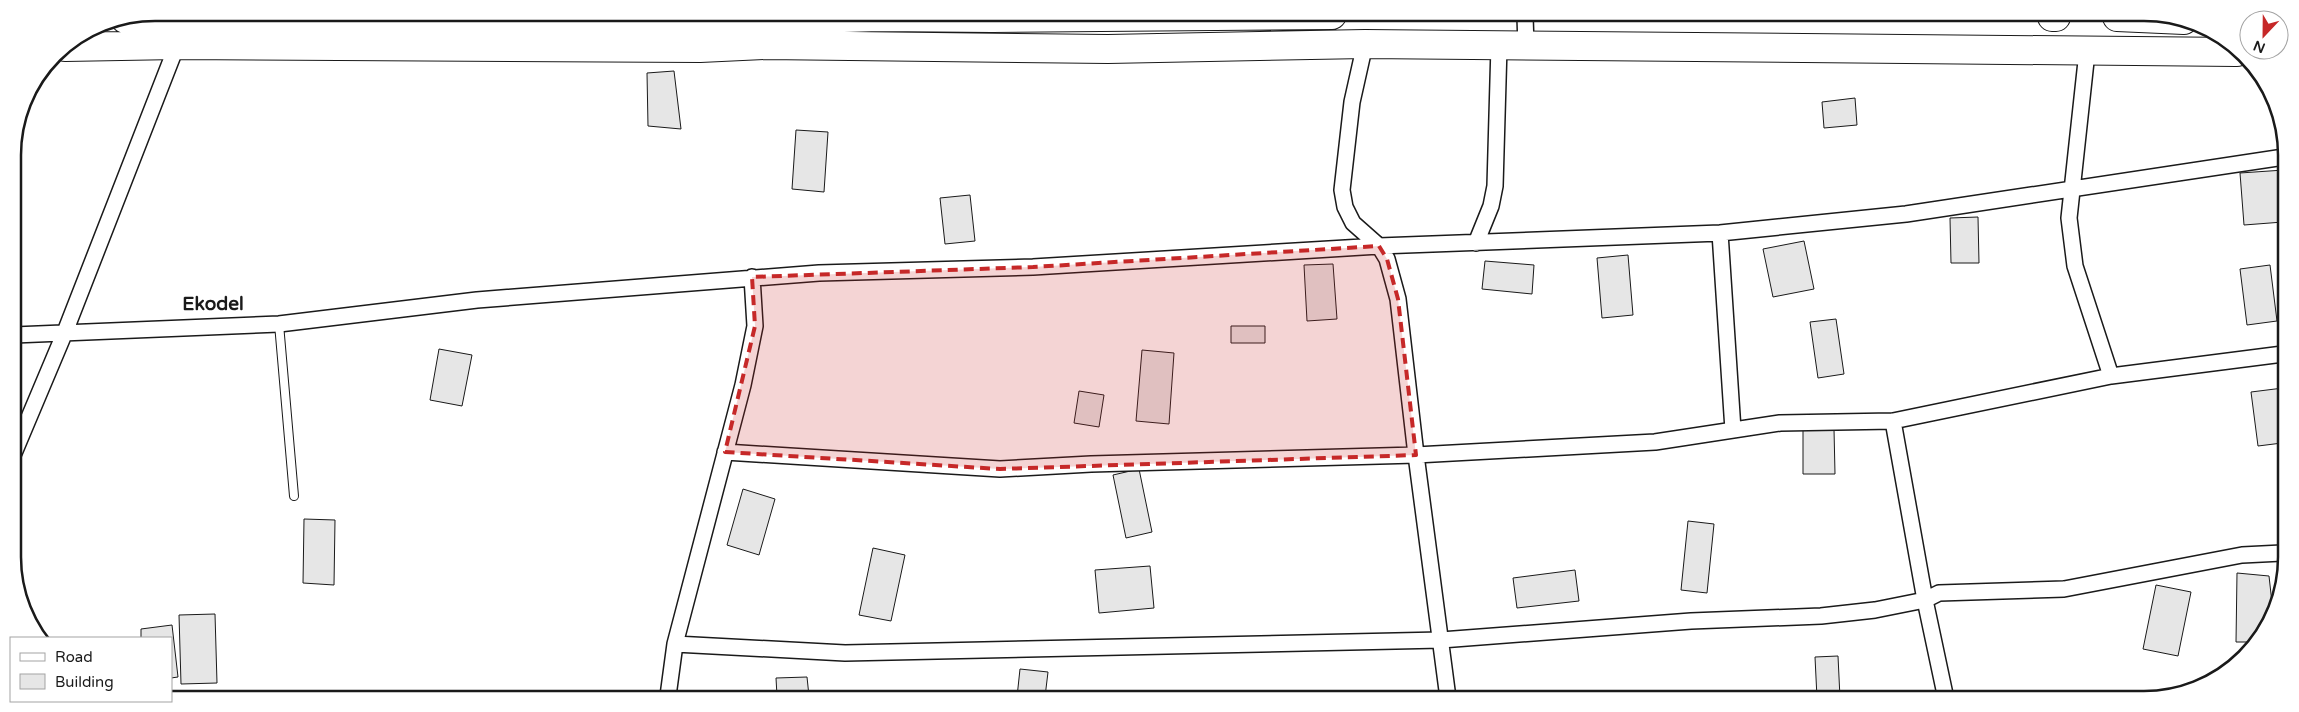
<svg xmlns="http://www.w3.org/2000/svg" width="2299" height="712" viewBox="0 0 2299 712" font-family="'Varela Round',sans-serif">
	<rect width="100%" height="100%" fill="#fff"/>
	<path fill="#e6e6e6" stroke="#1a1a1a" d="M674,71L681,129L648,126L647,73Z
		M1855,98L1857,125L1824,128L1822,102Z
		M796,130L828,132L824,192L792,189Z
		M2284,170L2283,222L2244,225L2240,173Z
		M970,195L975,241L945,244L940,198Z
		M1978,217L1979,263H1951L1950,218Z
		M1804,241L1814,289L1773,297L1763,249Z
		M1628,255L1633,315L1602,318L1597,258Z
		M1485,261L1534,265L1532,294L1482,289Z
		M1333,264L1337,319L1307,321L1304,265Z
		M2270,265L2277,321L2247,325L2240,269Z
		M1836,319L1844,374L1818,378L1810,322Z
		M1231,326H1265V343H1231Z
		M439,349L472,355L462,406L430,400Z
		M1142,350L1174,353L1169,424L1136,421Z
		M2283,388L2282,443L2258,446L2251,392Z
		M1079,391L1104,395L1099,427L1074,423Z
		M1803,429H1834L1835,474H1803Z
		M1139,469L1152,532L1126,538L1113,475Z
		M743,489L775,499L759,555L727,545Z
		M304,519L335,520L334,585L303,583Z
		M1688,521L1714,524L1707,593L1681,590Z
		M873,548L905,555L891,621L859,615Z
		M1150,566L1154,608L1099,613L1095,570Z
		M1575,570L1579,601L1517,608L1513,578Z
		M2237,573L2269,576L2273,612L2262,636L2257,642H2236Z
		M2156,585L2191,592L2178,656L2143,649Z
		M215,614L217,683L181,684L179,615Z
		M172,625L178,677L171,678V638H141V629Z
		M1838,656L1840,698H1817L1815,657Z
		M1020,669L1048,672L1045,697H1017Z
		M807,677L809,696H777L776,678Z"/>
	<g fill="none" stroke-linecap="round" stroke-linejoin="round">
		<g stroke="#1a1a1a" stroke-width="10">
			<path id="lane" d="M279,324L294,496"/>
		</g>
		<g stroke="#1a1a1a" stroke-width="18">
			<path id="street" d="M1525,16L1526,47
				M1365,44L1352,102L1342,190L1345,207L1353,223L1379,246L1387,259L1398,299L1416,455L1448,698
				M2087,52L2069,218L2075,266L2111,376
				M1720,233L1733,430
				M1476,243L1491,206L1495,186L1499,46
				M14,335L279,324L477,300L819,273L1033,267L1379,246L1720,233L1906,214L2284,157
				M1893,421L1925,600L1946,699
				M725,452L1000,469L1091,464L1416,455L1655,442L1780,423L1893,421L2111,376L2283,354
				M14,453L65,332L177,45
				M675,644L845,653L1441,640L1691,621L1821,616L1875,610L1925,600L1939,593L2064,589L2242,555L2282,553
				M668,696L675,644L743,385L755,326L752,277"/>
		</g>
		<g stroke="#1a1a1a" stroke-width="30">
			<path id="highway" d="M2052,17H2056
				M2117,17L2184,20
				M125,19L700,22L880,17L992,18L1332,15
				M65,47L177,45L700,48L766,45L1108,49L1365,44L2237,52"/>
		</g>
		<use href="#lane" stroke="#fff" stroke-width="8"/>
		<use href="#street" stroke="#fff" stroke-width="15"/>
		<use href="#highway" stroke="#fff" stroke-width="28"/>
	</g>
	<path fill="#c62828" fill-opacity="0.2" stroke="#c62828" stroke-width="4" stroke-dasharray="10 6" stroke-linejoin="round" d="M1379,246L1387,259L1398,299L1416,455L1000,469L725,452L755,326L752,277L1033,267Z"/>
	<g text-anchor="middle" dominant-baseline="central" stroke-width="4" stroke-linejoin="round" paint-order="stroke">
		<g font-size="19" font-weight="bold" fill="#1a1a1a" stroke="#fff">
			<text x="213" y="304">Ekodel</text>
		</g>
	</g>
	<path d="M0 0H2299V712H0ZM155 21H2144A134 134 0 0 1 2278 155V557A134 134 0 0 1 2144 691H155A134 134 0 0 1 21 557V155A134 134 0 0 1 155 21Z" fill="#fff" fill-rule="evenodd"/>
	<path fill="none" stroke="#1a1a1a" stroke-width="2.5" d="M155 21H2144A134 134 0 0 1 2278 155V557A134 134 0 0 1 2144 691H155A134 134 0 0 1 21 557V155A134 134 0 0 1 155 21Z"/>
	<rect x="10" y="637" width="162" height="65" fill="#ffffff" stroke="#a3a3a3"/>
	<rect x="20" y="653" width="25" height="8" fill="#ffffff" stroke="#a3a3a3"/>
	<text x="55" y="662" font-size="15" fill="#1a1a1a">Road</text>
	<rect x="20" y="674" width="25" height="15" fill="#e6e6e6" stroke="#a3a3a3"/>
	<text x="55" y="687" font-size="15" fill="#1a1a1a">Building</text>
	<g transform="translate(2264 35) rotate(202)"><circle r="24" fill="#ffffff" stroke="#a3a3a3"/>
	<path d="M0-4L9 19L0 12L-9 19Z" fill="#c62828"/>
	<text y="-8" font-size="14" font-weight="bold" text-anchor="middle" fill="#1a1a1a">N</text>
	</g>
</svg>
